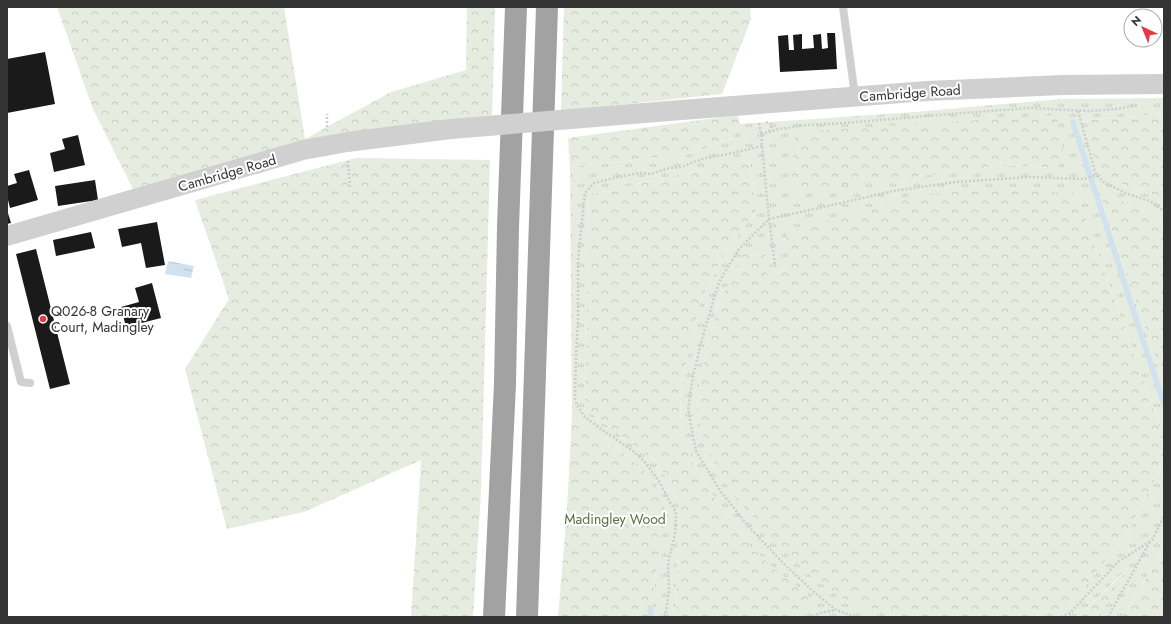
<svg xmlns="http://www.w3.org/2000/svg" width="1171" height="624" viewBox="0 0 1171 624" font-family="Jost,sans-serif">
	<defs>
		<pattern id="grass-tufts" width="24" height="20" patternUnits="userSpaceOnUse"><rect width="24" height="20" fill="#e6ecdf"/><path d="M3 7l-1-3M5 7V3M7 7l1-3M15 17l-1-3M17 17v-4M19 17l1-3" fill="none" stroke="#c6cbc0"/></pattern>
		<pattern id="forest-crowns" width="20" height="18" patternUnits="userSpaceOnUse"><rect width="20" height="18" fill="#e6ecdf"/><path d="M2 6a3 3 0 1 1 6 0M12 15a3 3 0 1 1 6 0" fill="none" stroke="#c6cbc0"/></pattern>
		<pattern id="water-ripples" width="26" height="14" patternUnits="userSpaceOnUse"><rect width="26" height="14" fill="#cfe2ee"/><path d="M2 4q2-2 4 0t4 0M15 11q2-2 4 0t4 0" fill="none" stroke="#b2c2cd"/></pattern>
	</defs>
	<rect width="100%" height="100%" fill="#fff"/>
	<path fill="url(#grass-tufts)" fill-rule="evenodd" d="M1164,98V114L1086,120L1125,185L1151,194L1164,203V225L1136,205L1100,195L1164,383V439L1077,194L791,270L767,275L718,305L701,373L697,408L848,602L903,617H796L806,608L773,568L746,542L709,490L692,460L681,434L680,390L701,300L725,252L756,212L749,159L589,195L585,409L658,463L679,501L676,617H652L656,571L642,467L610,444L572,415L570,167L689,154L732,138L740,124L915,112L1061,99ZM1065,157L1056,168L1008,165L791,191Z
		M1164,459V549L1122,617H1098L1124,572L1080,615L1076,617H1032L1067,609L1129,531Z"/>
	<path fill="url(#forest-crowns)" d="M57,7H284L305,139L351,114L391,92L466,70L467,7H495L492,118L133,189L93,109Z
		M564,7H750L751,19L722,94L561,111Z
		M1164,114V203L1151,194L1125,185L1100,171L1086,120Z
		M738,115L740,124L732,138L689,154L570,167L568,138Z
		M1056,115L1065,157L1056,168L1008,165L791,192L795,132Z
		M356,158L490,160L481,492L473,617H411L421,460L304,512L227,529L185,369L229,299L195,200Z
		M749,159L756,212L725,252L701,300L680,390L681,434L692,460L709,490L746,542L773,568L808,595L807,608L796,617H676L679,501L658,463L585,409L589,195Z
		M996,188L1077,194L1164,439V459L1129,531L1067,609L1032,617H903L848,602L813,578L772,538L732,494L705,445L697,408L701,373L718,305L744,252L764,247L767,275L790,270L786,233L916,195Z
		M1100,195L1136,205L1164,225V383Z
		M572,415L610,444L642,467L666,510L656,571L652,617H558L567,510Z
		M1164,549V617H1122Z
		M1126,571L1098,617H1076L1080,615Z"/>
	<path fill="url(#water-ripples)" d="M168,261L194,266L191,278L165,274Z"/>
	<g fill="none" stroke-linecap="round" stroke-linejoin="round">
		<path stroke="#cfe2ee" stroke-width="5.5" d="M1073,122L1135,316L1164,404
			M650,608L651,617"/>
	</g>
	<path fill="#1a1a1a" d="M827,33H835L837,69L780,72L778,36L788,35L789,50H794L793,35L802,34V49L814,48L813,35L821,34L822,49L828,48Z
		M45,52L55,104L7,113V59Z
		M78,135L85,165L54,172L50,153L65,149L62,139Z
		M29,170L38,200L10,208L7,196V186L17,183L14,174Z
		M95,180L98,200L58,206L55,186Z
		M7,210L11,223L7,224Z
		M157,222L165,265L146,268L141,243L122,247L118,229Z
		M91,232L95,248L56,256L53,240Z
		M36,249L70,384L50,389L16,254Z
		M152,283L161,318L126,327L121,307L139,302L135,288Z"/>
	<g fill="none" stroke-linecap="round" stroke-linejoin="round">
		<path stroke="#cdcdcd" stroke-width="2.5" stroke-dasharray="2 2" stroke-linecap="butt" d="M1078,111L1096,175L1105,183L1128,194L1150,201L1164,211
			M766,122L772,125L769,132
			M759,123L761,134L769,219L775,265
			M327,127V114
			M761,134L779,129L806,125L845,123L938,115L1029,108L1089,111L1116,109L1138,105
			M348,161L350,188
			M665,617L669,592L668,563L675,534L676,512L671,504L660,483L645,462L633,451L601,429L584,416L577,405L575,398L576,356L578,320V260L585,193L594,183L619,177L639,173L651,174L669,168L681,167L705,158L724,155L762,146
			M813,617L819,613L835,610
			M855,617L836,610L815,593L785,565L750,528L721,492L696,451L688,410L693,376L702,339L719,282L739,249L769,219L828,206L893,191L956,182L1028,177L1084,179L1096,175
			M1061,617L1070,613L1118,562L1152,540L1164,516
			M1108,617L1151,540"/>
		<path stroke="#d0d0d0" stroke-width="8" d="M843,7L855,96
			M7,326L21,382L30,383"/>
		<path stroke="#d0d0d0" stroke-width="20" d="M656,112L927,91L1062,85L1164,84
			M7,236L303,150L347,142L451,129"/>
		<path stroke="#a2a2a2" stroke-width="22" d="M494,617L505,384L508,227L516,7
			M527,617L547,7"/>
		<path stroke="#d0d0d0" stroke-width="20" d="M451,129L656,112"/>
	</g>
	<circle fill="#e63946" stroke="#fff" stroke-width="1.5" cx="43" cy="319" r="4"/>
	<g text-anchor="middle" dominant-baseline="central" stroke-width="4" stroke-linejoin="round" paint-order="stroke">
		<g font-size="14" fill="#333" stroke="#fff">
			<text transform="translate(910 93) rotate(-4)">Cambridge Road</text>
			<text transform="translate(227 173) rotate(-16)">Cambridge Road</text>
		</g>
		<g font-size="14" fill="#333" stroke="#fff" text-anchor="start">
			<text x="51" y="311">Q026-8 Granary<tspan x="51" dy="16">Court, Madingley</tspan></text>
		</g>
		<g font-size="14" fill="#56703f" stroke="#fff">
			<text x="615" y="519">Madingley Wood</text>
		</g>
	</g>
	<rect width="1171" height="624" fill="none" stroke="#333333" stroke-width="16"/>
	<g transform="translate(1143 28) rotate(316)"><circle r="19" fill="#ffffff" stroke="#adadad"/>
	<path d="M0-3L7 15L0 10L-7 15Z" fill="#e63946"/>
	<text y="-6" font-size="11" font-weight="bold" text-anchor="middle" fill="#333333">N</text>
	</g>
</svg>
